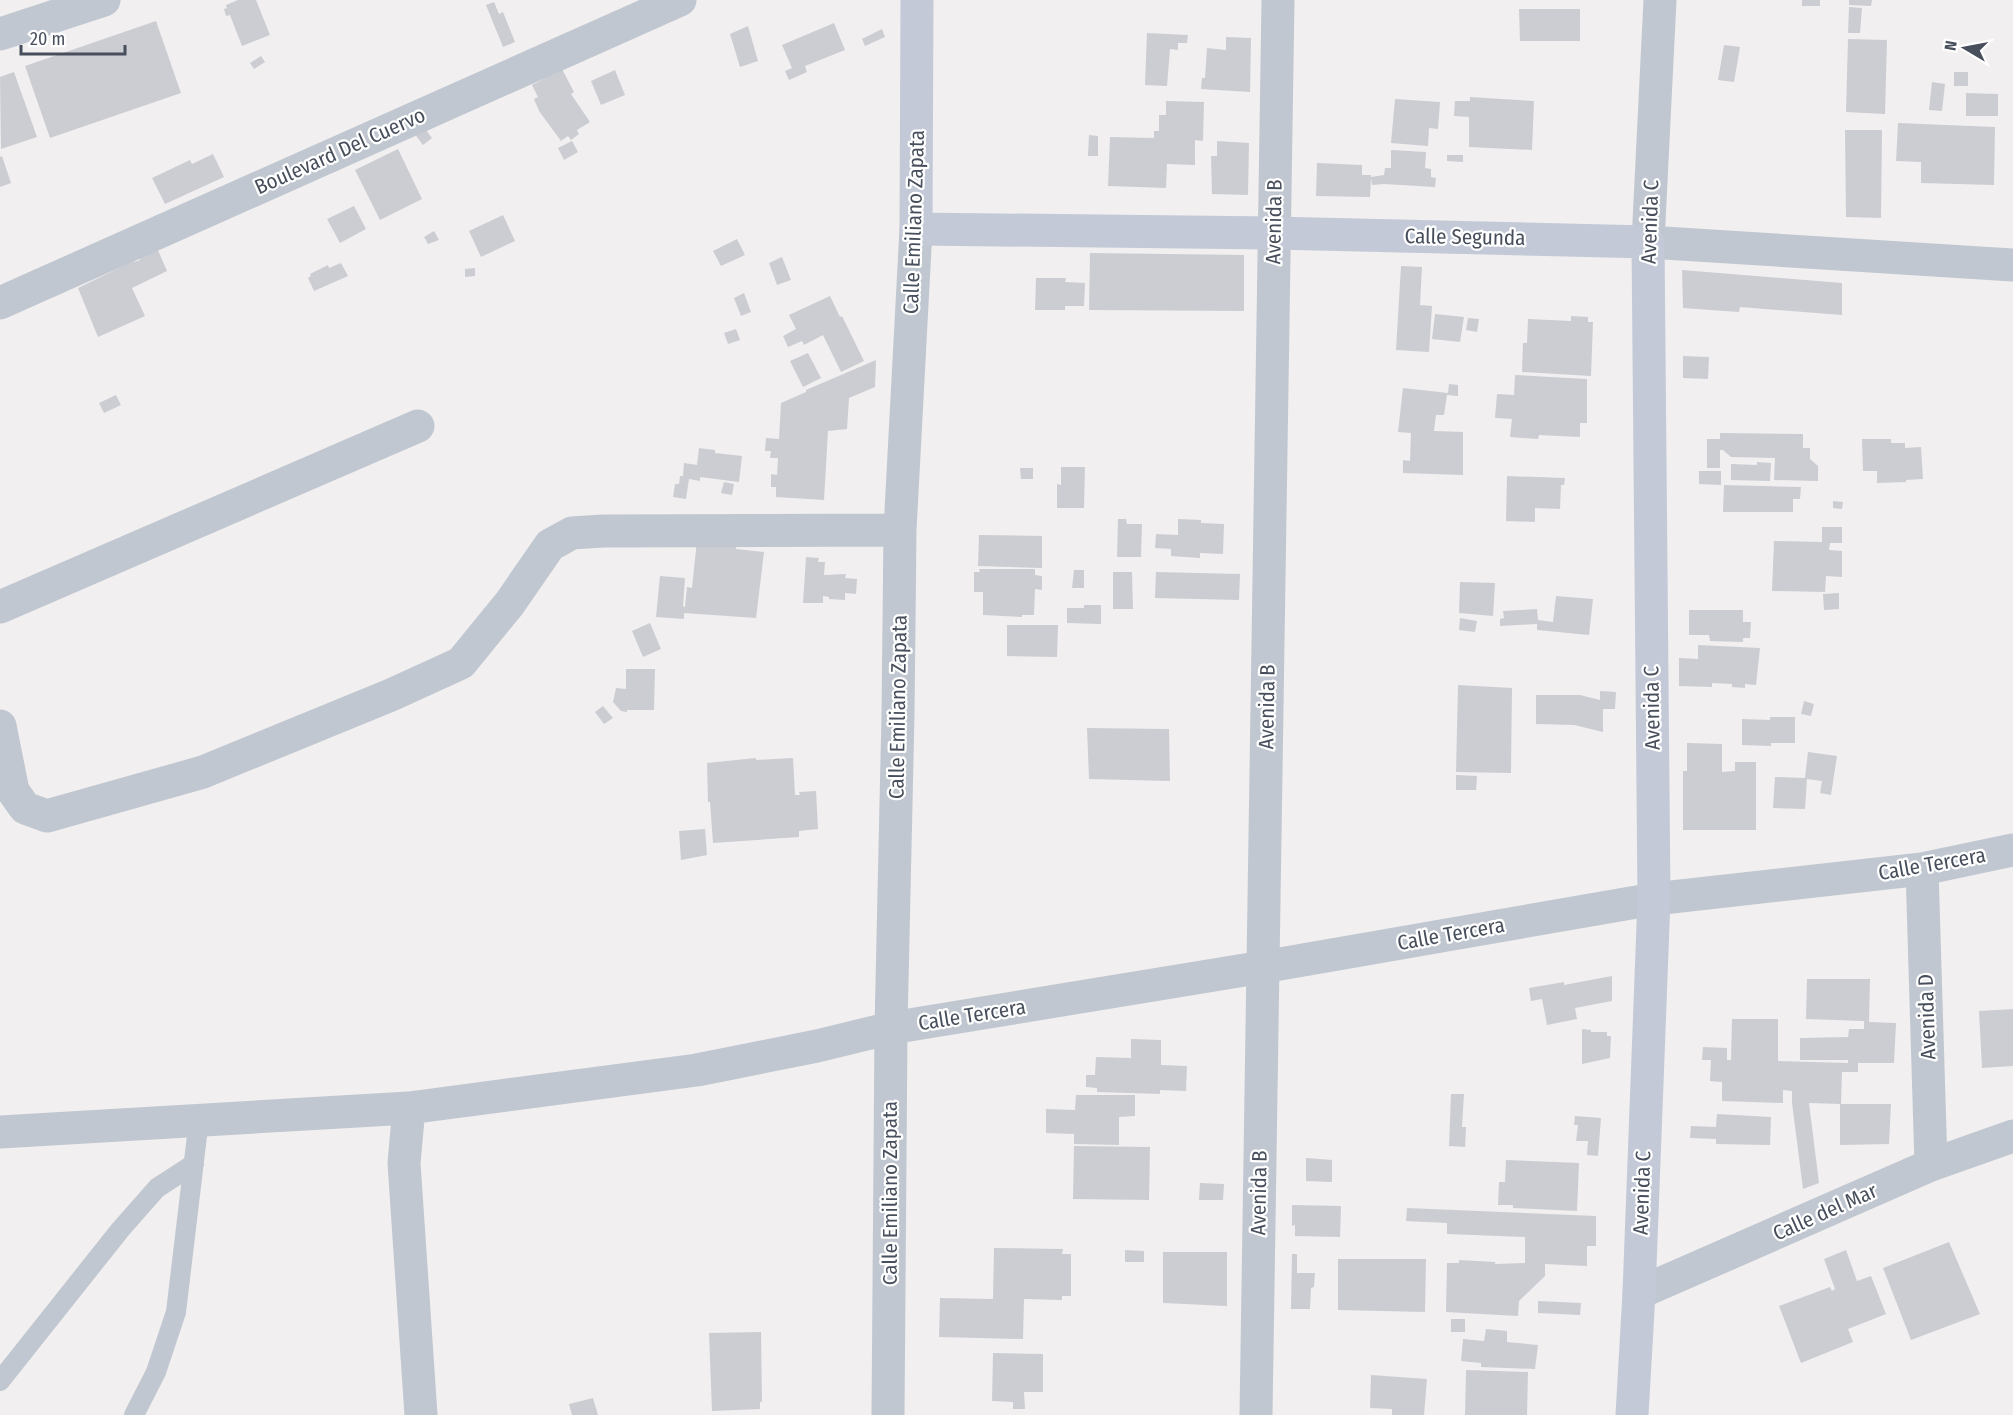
<svg xmlns="http://www.w3.org/2000/svg" width="2013" height="1415" viewBox="0 0 2013 1415" font-family="'Fira Sans Condensed',sans-serif">
	<rect width="100%" height="100%" fill="#f1efef"/>
	<path fill="#cccdd3" d="M238,0H256L270,35L242,46L230,15L226,16L224,9L227,8L226,5Z
		M1802,0H1820V6H1802Z
		M1849,0H1872L1871,6L1849,5Z
		M494,2L499,14L503,12L515,42L503,47L486,5Z
		M1849,7L1862,8L1860,33H1848Z
		M1519,9H1580V41H1520Z
		M156,21L181,93L50,138L25,66Z
		M834,23L845,50L805,66L807,72L789,80L785,71L792,68L782,45Z
		M748,26L758,61L740,67L730,34Z
		M882,29L885,37L865,46L862,39Z
		M1147,33L1188,35L1187,43H1178V50L1170,49L1167,86L1145,85Z
		M1226,37L1251,38L1250,92L1201,89L1202,78H1205L1207,48L1226,50Z
		M1848,39L1887,40L1885,114L1846,112Z
		M1724,45L1740,47L1734,82L1718,80Z
		M261,56L265,62L254,69L250,63Z
		M562,69L574,92L571,94L590,122L577,130L579,134L571,140L568,136L561,141L539,111L534,99L538,97L532,85Z
		M615,70L625,95L601,105L591,81Z
		M14,72L37,137L1,149L0,77Z
		M1954,72H1968V86H1954Z
		M1932,82L1945,84L1942,111L1929,110Z
		M1966,93L1998,94V116H1966Z
		M1470,97L1534,101L1532,150L1469,147V117L1454,116L1455,101H1470Z
		M1395,99L1440,102L1438,129L1429,128L1428,146L1391,143Z
		M1166,101L1204,102L1203,141L1195,140V165L1167,164L1166,188L1108,186L1110,137L1154,138V131H1159V115H1166Z
		M1898,123L1995,127L1994,185L1921,183V162L1896,161Z
		M423,126L432,138L423,145L414,133Z
		M1845,130H1882L1881,218L1846,217Z
		M1089,135L1098,136V156H1088Z
		M572,141L578,152L564,160L558,148Z
		M1217,141L1249,143L1248,195L1212,194L1211,156H1217Z
		M398,149L422,199L380,220L355,170Z
		M1391,150L1426,152L1425,168L1431,169V177L1436,178L1435,187L1384,184L1372,185L1371,178L1370,197L1316,196L1317,163L1362,165V175H1371V177L1384,175L1385,168H1391Z
		M213,154L224,177L165,204L152,178L190,160L192,164Z
		M1447,155H1463V162L1447,161Z
		M2,156L11,183L0,187V157Z
		M354,206L366,229L340,243L327,219Z
		M503,215L515,241L481,257L469,231Z
		M434,231L439,240L428,244L424,237Z
		M737,239L745,255L721,266L713,251Z
		M157,248L167,271L132,288L145,316L98,337L78,288L119,268L133,259L134,262L140,260L139,256Z
		M1090,253L1244,255V311L1089,310Z
		M782,257L791,280L777,285L769,263Z
		M341,263L348,276L314,291L308,278L311,276L310,274L328,265L329,268Z
		M1401,266L1422,267L1420,305L1432,306L1429,352L1396,350Z
		M475,268V276L465,277V269Z
		M1682,270L1842,283V315L1740,307L1739,312L1683,308Z
		M1036,278H1066L1065,282L1085,283L1084,306H1065V310H1035Z
		M744,293L751,312L741,316L734,298Z
		M830,296L840,317L842,316L864,361L841,372L823,335L804,345L802,341L788,347L783,336L796,329L789,315Z
		M1435,314L1464,317L1460,342L1432,339Z
		M1571,316L1588,317V322H1593L1591,376L1522,372L1523,343H1527L1528,319L1571,321Z
		M1468,318L1479,319L1477,332L1466,330Z
		M736,329L740,340L728,344L724,333Z
		M808,353L821,378L803,387L790,361Z
		M1683,356L1709,357L1708,379L1683,378Z
		M876,360L875,387L849,398L847,429L828,431L824,500L776,497V487H771V474L777,475L778,458H770L771,451H765L766,438L779,439L781,403L806,392V390Z
		M1515,375L1587,379V423H1580V437L1539,435L1538,439L1510,437L1512,419L1495,418L1497,394L1514,395Z
		M1449,384L1458,385V396L1447,395L1444,415H1436L1434,431L1463,432V475L1403,473V460L1410,461L1411,433L1398,432L1403,388L1448,393Z
		M116,395L121,405L104,413L99,403Z
		M1720,433L1803,434V448H1810V459L1818,466V481L1774,480L1775,458L1731,457L1723,450H1720V468H1707V439H1720Z
		M1862,439H1891V443H1905V448L1921,447L1923,479L1906,480V482L1877,483V471H1863Z
		M699,448L715,450V453L742,456L739,482L700,477V481L689,479L686,499L673,497L675,484H679L680,476H683L684,463L697,465Z
		M1757,462L1771,463L1770,481L1731,480V464L1757,465Z
		M1061,467H1085L1084,508H1057V484L1061,485Z
		M1020,468H1033V479H1021Z
		M1699,471H1721V485L1699,484Z
		M1507,476L1565,478L1564,485H1561L1560,509L1535,508V522L1506,521Z
		M724,482L734,484L732,495L721,493Z
		M1724,485L1801,487L1800,499H1793V512H1723Z
		M1833,501L1843,502L1842,509L1833,508Z
		M1118,519H1126L1127,524H1142L1141,557H1117Z
		M1178,519L1201,520V523L1224,524L1223,554L1200,553V558L1171,556V549L1155,548L1156,534L1178,535Z
		M1822,527H1842V543H1830L1829,550L1842,551V577L1826,576L1825,592L1772,591L1774,541L1822,542Z
		M979,535L1042,536V568L978,566Z
		M697,540L736,544V549L764,552L756,618L684,613V619L656,617L660,576L685,578L683,606L685,607L687,587L692,588Z
		M806,557L819,558L818,562H825L824,575L846,574L845,578L857,579L856,594L845,593V600L829,599V597L823,596V603H803Z
		M979,569H1035V575L1042,576V590L1035,589L1034,615H1022V617L983,615V592H974V572H980Z
		M1074,570H1084V588H1072Z
		M1113,572H1132L1133,609H1113Z
		M1156,572L1240,574L1239,600L1155,598Z
		M1460,582L1495,583L1493,616L1459,613Z
		M1839,593V609L1824,610L1823,594Z
		M1556,596L1593,599L1589,635L1537,630V624L1500,626V619L1504,618L1503,611L1537,609L1538,620L1553,622Z
		M1084,605H1101V624L1067,623V608H1084Z
		M1689,610H1743V622H1751L1750,638H1743V642L1710,641L1709,635H1689Z
		M1460,618L1477,621L1475,632L1459,630Z
		M650,623L661,649L643,657L632,631Z
		M1007,625H1058L1057,657L1007,656Z
		M1698,645L1760,648L1756,685L1745,684V688L1732,687V684L1712,683V687L1679,686V658L1698,659Z
		M626,669H655L654,710H627V712L621,711L613,702L616,688L626,689Z
		M1458,685L1512,688L1511,773L1456,772Z
		M1600,691L1616,692L1615,709H1603V732L1574,725L1536,724V695H1580L1600,700Z
		M1804,701L1814,704L1811,716L1801,714Z
		M603,706L613,718L604,724L595,712Z
		M1770,717H1795V743H1771V746L1742,745V719L1770,720Z
		M1087,728L1169,729L1170,781L1089,779Z
		M1687,743L1722,744V772L1735,771V762H1756V830H1683V771H1687Z
		M1808,752L1837,756L1831,795L1820,793L1822,781L1807,779L1805,809L1773,808L1775,777L1805,778Z
		M756,758V760L793,758L795,795H800L799,792L816,791L818,829L799,831V837L713,843L710,802H708L707,763Z
		M1456,775L1477,776L1476,790H1456Z
		M705,829L707,855L681,860L679,831Z
		M1612,976V1001L1575,1008L1577,1019L1547,1025L1542,999L1531,1001L1529,988L1564,982V985Z
		M1807,979H1870L1869,1022L1896,1023L1894,1063H1858V1072H1842L1841,1104H1891L1889,1144L1840,1145V1104L1809,1103L1819,1183L1803,1189L1792,1103V1091L1783,1090V1103L1722,1101V1082L1710,1081L1711,1060H1702L1703,1047L1727,1048V1060H1731L1732,1019H1778V1061L1848,1063V1060H1800V1038L1848,1037L1849,1029H1864V1021L1806,1019Z
		M2013,1009V1066L1982,1068L1979,1011Z
		M1582,1029L1591,1030V1032H1607V1036H1611L1610,1058L1582,1064Z
		M1131,1039L1161,1040V1065L1187,1066L1186,1091L1160,1090V1094L1097,1092V1088L1086,1087V1075H1095L1096,1057L1131,1058Z
		M1451,1094H1464L1462,1127H1466L1465,1147L1449,1146Z
		M1076,1095H1135V1116L1119,1117V1145L1074,1144V1134L1046,1133V1109L1075,1110Z
		M1717,1114L1771,1117L1770,1145L1716,1144V1139L1690,1138L1691,1126L1716,1127Z
		M1575,1116L1601,1118L1598,1156L1587,1155L1588,1141H1576L1578,1125H1574Z
		M1074,1146L1150,1147L1149,1200L1073,1199Z
		M1306,1158L1332,1160V1182L1306,1181Z
		M1506,1160L1579,1163L1577,1211L1513,1208V1205H1498L1499,1182H1505Z
		M1200,1183L1224,1184L1223,1200H1199Z
		M1292,1205L1341,1206L1340,1237L1295,1236V1225L1292,1226Z
		M1407,1208L1596,1216V1246H1587V1266L1545,1264V1276L1519,1301L1518,1316L1446,1312L1447,1263H1459V1260L1495,1262V1264L1525,1263V1237L1447,1234V1223L1406,1221Z
		M1949,1242L1980,1314L1911,1340L1883,1268Z
		M994,1248L1063,1249L1062,1254H1071V1296H1062V1300L1024,1299L1023,1339L939,1337L940,1298L993,1299Z
		M1125,1250L1144,1251V1262H1125Z
		M1846,1250L1857,1281L1871,1276L1886,1314L1848,1329L1853,1342L1801,1363L1779,1306L1830,1287L1832,1291L1835,1289L1824,1259Z
		M1163,1252H1227V1306L1163,1303Z
		M1292,1254H1297V1273H1315L1314,1287L1311,1288L1310,1309H1291Z
		M1338,1259H1426L1425,1312L1338,1310Z
		M1538,1301L1581,1303L1580,1315L1538,1313Z
		M1451,1319H1465V1332H1451Z
		M1486,1329L1507,1331V1342L1538,1345L1535,1369L1481,1367V1363L1461,1361L1463,1339L1484,1341Z
		M761,1332L762,1402H760V1409L712,1411L709,1333Z
		M993,1353L1043,1354V1392H1024L1025,1409H1013V1402L992,1401Z
		M1466,1370L1528,1372L1527,1415H1465Z
		M1371,1375L1427,1379L1424,1415H1392V1409L1370,1408Z
		M593,1398L598,1415H572L569,1404Z"/>
	<g fill="none" stroke-linecap="round" stroke-linejoin="round">
		<path stroke="#c0c7d0" stroke-width="20" d="M0,1381L120,1230L157,1188L194,1164
			M134,1415L156,1372L176,1312L199,1119"/>
		<path stroke="#c0c7d0" stroke-width="33" d="M1660,0L1648,242L2013,265
			M0,34L104,0
			M0,303L680,0
			M0,607L418,426
			M0,726L13,791L25,808L47,816L203,772L391,695L461,663L510,603L550,545L572,533L603,531L900,530
			M1922,869L1931,1165
			M409,1108L404,1163L421,1415
			M0,1132L409,1108L697,1070L817,1046L891,1028L1263,967L1654,899L1922,869L2013,850
			M1639,1293L1931,1165L2013,1136
			M888,1415L891,1028L898,714L900,530L916,229
			M1256,1415L1278,0"/>
		<path stroke="#c3c9d7" stroke-width="33" d="M917,0L916,229L1274,233L1648,242L1654,899L1639,1293L1632,1415"/>
	</g>
	<g text-anchor="middle" dominant-baseline="central" stroke-width="4.5" stroke-linejoin="round" paint-order="stroke">
		<g font-size="21" fill="#484f5c" stroke="#fff">
			<text transform="translate(340 151) rotate(-24)">Boulevard Del Cuervo</text>
			<text transform="translate(914 222) rotate(-88)">Calle Emiliano Zapata</text>
			<text transform="translate(1274 222) rotate(-89)">Avenida B</text>
			<text transform="translate(1650 222) rotate(-88)">Avenida C</text>
			<text transform="translate(1465 237) rotate(1)">Calle Segunda</text>
			<text transform="translate(898 707) rotate(-89)">Calle Emiliano Zapata</text>
			<text transform="translate(1267 707) rotate(-89)">Avenida B</text>
			<text transform="translate(1652 708) rotate(-91)">Avenida C</text>
			<text transform="translate(1932 864) rotate(-10)">Calle Tercera</text>
			<text transform="translate(1451 934) rotate(-10)">Calle Tercera</text>
			<text transform="translate(972 1015) rotate(-9)">Calle Tercera</text>
			<text transform="translate(1927 1017) rotate(-92)">Avenida D</text>
			<text transform="translate(890 1193) rotate(-90)">Calle Emiliano Zapata</text>
			<text transform="translate(1259 1193) rotate(-89)">Avenida B</text>
			<text transform="translate(1642 1193) rotate(-88)">Avenida C</text>
			<text transform="translate(1825 1212) rotate(-24)">Calle del Mar</text>
		</g>
	</g>
	<g transform="translate(1965 48) rotate(280)" stroke="#ffffff" stroke-width="4.5" paint-order="stroke">
	<path d="M0-4.5L10 22L0 15L-10 22Z" fill="#484f5c"/>
	<text y="-9" font-size="16" font-weight="bold" text-anchor="middle" fill="#484f5c">N</text>
	</g>
	<path d="M21 45v9h104v-9" fill="none" stroke="#484f5c" stroke-width="3"/>
	<text x="30" y="45" font-size="18" fill="#484f5c" stroke="#ffffff" stroke-width="4.5" paint-order="stroke">20 m</text>
</svg>
